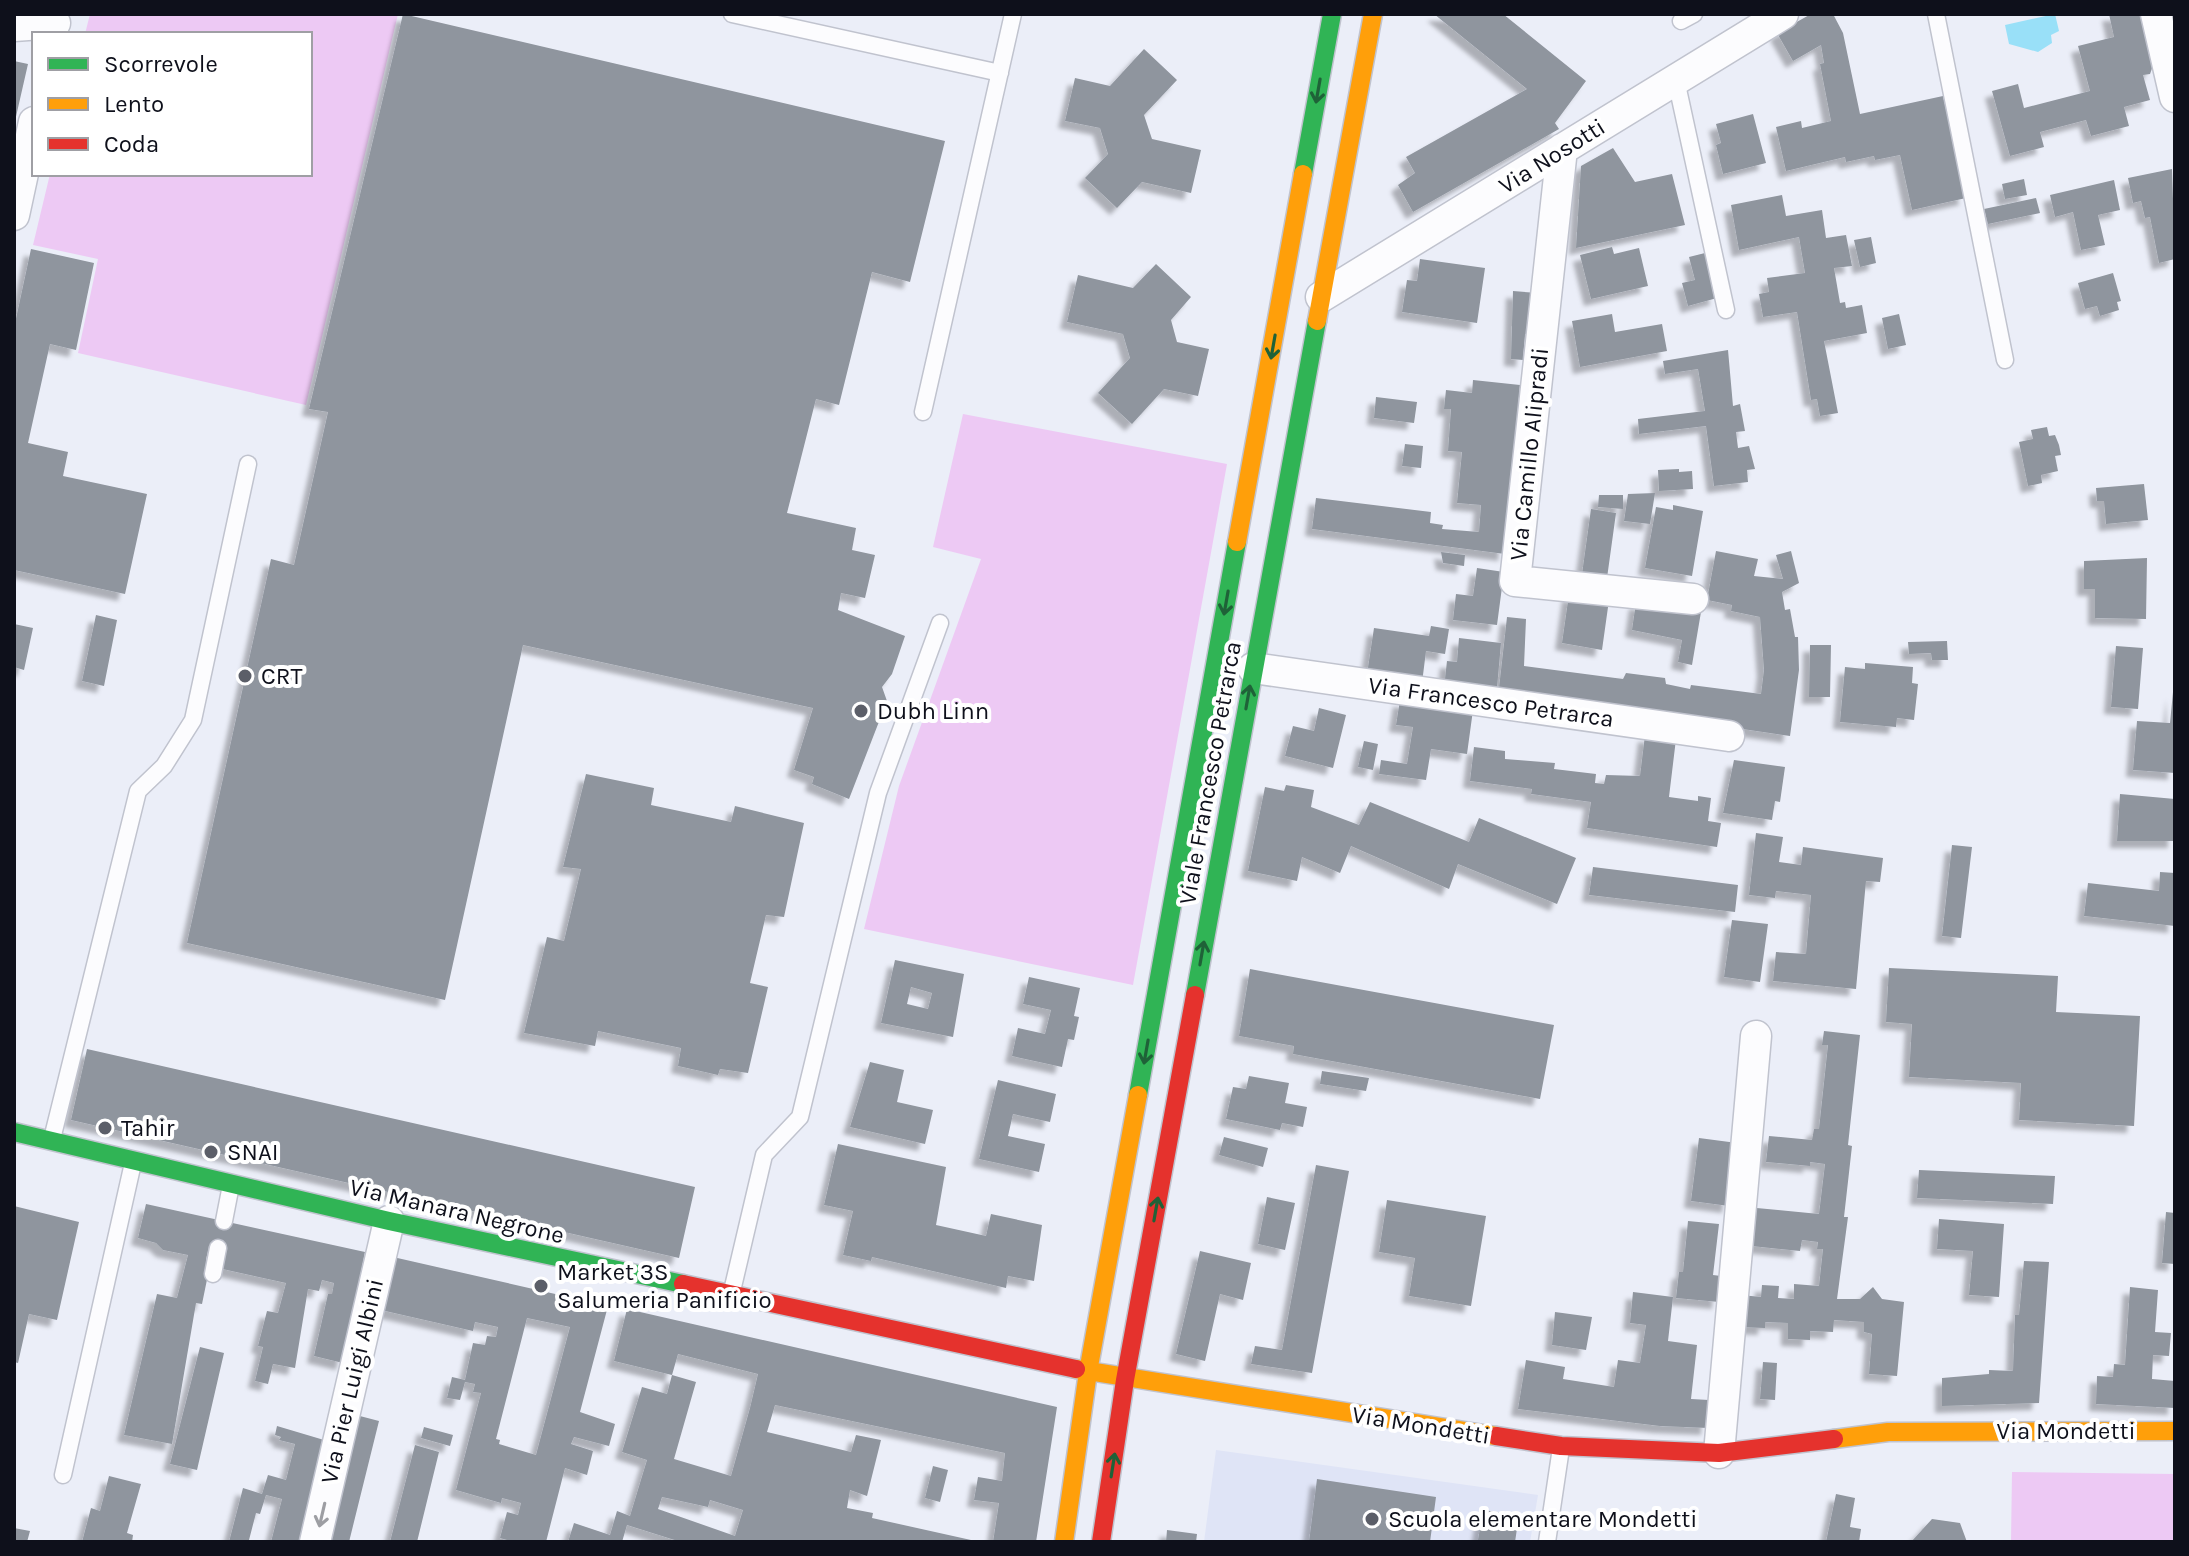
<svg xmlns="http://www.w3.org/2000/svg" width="2189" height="1556" viewBox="0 0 2189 1556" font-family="Karla,sans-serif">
	<defs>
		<filter id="shadow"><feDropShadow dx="-7" dy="7" stdDeviation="2" flood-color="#0004"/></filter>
	</defs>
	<rect width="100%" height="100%" fill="#ebeef8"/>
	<path fill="#dfe4f6" d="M1216,1450L1538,1495L1530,1542H1204Z"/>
	<path fill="#edc9f4" d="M90,14H398L306,405L78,353L98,259L33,245L50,174H310V34H85Z
		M963,414L1227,464L1133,985L864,929L899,786L981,559L933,547Z
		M2012,1472L2175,1474V1542H2011Z"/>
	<path fill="#99e0f8" d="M2055,14L2059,31L2051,35L2052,43L2038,52L2009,44L2005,25Z"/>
	<path fill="#8f959e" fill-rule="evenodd" filter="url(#shadow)" d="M403,14L945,141L910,282L872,272L839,405L816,399L787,513L856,528L852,550L875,555L865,598L841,593L838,610L905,636L892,674L882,687L887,701L849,799L812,784L814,777L794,770L813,708L523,645L445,1000L187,943L271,559L294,565L328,412L309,409Z
		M1434,14H1503L1586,81L1555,123L1559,129L1413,212L1398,185L1415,173L1406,157L1527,89Z
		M1811,14H1833L1843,33L1860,114L1943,96L1966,198L1912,210L1900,155L1875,160L1874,156L1846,162L1845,157L1786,171L1776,127L1801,121L1802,128L1831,121L1820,64L1824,63L1821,45L1793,61L1777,33Z
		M2109,14H2143L2155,60L2150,74L2143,75L2150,100L2124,107L2129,126L2091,136L2086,120L2040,132L2044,147L2010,156L1992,91L2018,84L2024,108L2090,91L2078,46L2114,37Z
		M1144,49L1177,80L1144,115L1152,139L1201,150L1191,193L1142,182L1117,208L1085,178L1108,154L1100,128L1065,121L1075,78L1110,86Z
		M14,61L28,64L15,121H14Z
		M1753,114L1766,163L1723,174L1716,145L1721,143L1716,124Z
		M1613,148L1635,182L1672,174L1685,225L1576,248L1581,166Z
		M2172,169L2175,259L2159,263L2150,217L2145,218L2141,201L2133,203L2128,178Z
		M2024,179L2027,195L2005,199L2002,184Z
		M2114,180L2120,210L2098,215L2105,245L2081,250L2073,212L2055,217L2050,195Z
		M1782,195L1786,216L1822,210L1826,238L1846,235L1852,266L1834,268L1840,303L1845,302L1846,308L1862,305L1867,333L1824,341L1838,413L1820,416L1817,399L1811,400L1797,312L1763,317L1759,294L1769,292L1767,278L1805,273L1799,237L1739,250L1731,205Z
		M2036,198L2040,213L1988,224L1984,209Z
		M1871,237L1876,263L1860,267L1854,240Z
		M1612,247L1614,254L1639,248L1648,286L1591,299L1580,255Z
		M31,249L94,263L76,350L50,344L28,443L68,452L63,476L147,494L125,594L14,570V328Z
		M1705,253L1717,298L1688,306L1682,283L1695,280L1689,257Z
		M1420,259L1485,268L1477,323L1402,312L1407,280L1417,281Z
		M1156,264L1191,297L1171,320L1177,342L1209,349L1198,396L1164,389L1132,424L1098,393L1130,358L1123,334L1067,322L1078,275L1133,288Z
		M2113,273L2121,301L2117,302L2119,310L2100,316L2097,306L2085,309L2078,283Z
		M1513,291L1538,293L1534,335L1525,334L1523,360L1511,359Z
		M1612,314L1615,332L1662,324L1667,351L1580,367L1572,321Z
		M1899,314L1906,345L1888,349L1882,318Z
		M1728,350L1733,406L1740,404L1745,431L1736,432L1738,448L1749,446L1755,469L1747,470L1748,482L1714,486L1706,426L1639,434L1638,419L1705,411L1698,369L1665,374L1663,361Z
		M1473,380L1520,385L1505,554L1312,529L1316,498L1431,512L1430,523L1443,525L1442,529L1479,532L1481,505L1457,503L1462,452L1448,451L1451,409H1444L1446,390L1472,393Z
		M1376,397L1417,402L1414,423L1374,418Z
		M2047,427L2049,436L2055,435L2059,445L2061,455L2055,456L2058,471L2041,475L2042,483L2028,486L2019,442L2033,439L2031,430Z
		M1405,444L1423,446L1421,468L1402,466Z
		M1679,469V472L1692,471L1693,489L1659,491L1658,470Z
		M2144,484L2148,520L2106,524L2104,501H2097L2096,488Z
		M1655,493L1650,524L1624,521L1628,494Z
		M1599,495H1623V509L1598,507Z
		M1673,505L1703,511L1692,576L1645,568L1656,507L1673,510Z
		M1591,509L1616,513L1607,578L1582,574Z
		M1716,551L1758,559L1754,576L1783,579L1776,555L1791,551L1799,583L1782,592L1785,610L1790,609L1795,637H1798L1799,670L1790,736L1594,707L1595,701L1499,688L1507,617L1526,619L1524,666L1623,679L1626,673L1665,678L1666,684L1690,689L1691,685L1761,694L1764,670L1760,617L1731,611L1732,605L1707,600Z
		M1441,552L1465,555L1464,566L1443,563Z
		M2147,558L2146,619L2095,618V589H2084V561Z
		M1477,568L1504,572L1497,625L1453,620L1456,594L1473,596Z
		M1569,594L1609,600L1602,650L1562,643Z
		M1636,602L1701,612L1692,665L1678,662L1682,640L1632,630Z
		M96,615L117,620L104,686L82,681Z
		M14,624L33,628L24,670L14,667Z
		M1431,626L1449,629L1445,654L1426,651L1422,683L1367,674L1374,628L1429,636Z
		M1459,638L1501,643L1497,688H1444L1447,661L1457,662Z
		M1947,641L1948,660H1932L1931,653L1909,654L1908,642Z
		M1810,645H1831L1830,697H1809Z
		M2116,646L2143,648L2138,709L2111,707Z
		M1865,663L1913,667L1912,683L1918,684L1914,720L1897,718L1896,727L1840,722L1845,667L1865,669Z
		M2173,692L2175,773L2133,770L2137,721L2170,723Z
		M1400,700L1473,710L1467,754L1431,749L1426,780L1379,774L1381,760L1407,764L1413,727L1396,725Z
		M1319,708L1346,715L1333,768L1285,756L1293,726L1314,731Z
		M1645,735L1676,739L1669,797L1698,801V796L1711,798L1708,821L1721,823L1717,847L1587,828L1591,802L1531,794L1532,789L1470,781L1474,747L1505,751V759L1555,763L1554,769L1596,774L1595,783L1604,784L1606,775L1640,776Z
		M1364,741L1378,744L1373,770L1358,767Z
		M1734,760L1785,767L1780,802L1775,801L1772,820L1723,813Z
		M586,774L654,788L651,805L731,822L735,806L804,823L784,917L766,915L750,983L768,987L748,1073L720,1069L718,1075L678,1066L681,1048L598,1031L595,1046L524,1033L547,937L564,941L581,869L563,867Z
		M1286,785L1314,790L1311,807L1359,825L1370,802L1469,842L1479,818L1576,858L1557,904L1458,864L1449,889L1351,846L1340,873L1302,857L1297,881L1248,871L1265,787L1284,791Z
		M2120,794L2175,799V841H2117Z
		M1756,833L1783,837L1779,862L1801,865L1803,847L1883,858L1880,882L1866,881L1856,989L1773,981L1776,952L1806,954L1811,895L1776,891L1775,898L1749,895Z
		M1952,845L1972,847L1961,938L1942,936Z
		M1593,867L1738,885L1735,912L1589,895Z
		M2160,872L2175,873V926L2084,916L2088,883L2159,891Z
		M1732,920L1768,924L1760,982L1724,977Z
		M895,960L964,974L953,1037L881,1023ZM911,987L932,993L928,1009L907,1004Z
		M1889,968L2058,976L2056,1012L2140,1016L2134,1126L2019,1120L2021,1083L1909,1077L1912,1024L1886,1022Z
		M1250,969L1554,1025L1540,1099L1293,1054L1294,1046L1239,1036Z
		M1029,977L1080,988L1074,1016L1079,1017L1074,1040L1068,1039L1062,1067L1012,1056L1018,1028L1045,1034L1051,1010L1023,1004Z
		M1824,1031L1860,1035L1848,1145L1852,1146L1844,1217H1848L1837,1299H1860L1873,1287L1882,1299L1904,1302L1897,1376L1869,1374L1872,1334L1864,1332V1322L1834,1320L1833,1332L1810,1331V1340L1788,1339V1323L1765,1322V1328L1739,1327L1741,1295L1761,1297L1762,1285L1779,1286L1778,1298L1794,1299V1284L1819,1286L1823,1249H1817L1818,1242L1802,1240L1800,1251L1742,1245L1746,1207L1819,1214L1825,1164L1810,1162V1166L1766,1162L1769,1136L1812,1140L1814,1129H1819L1828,1045H1822Z
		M87,1049L695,1187L679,1258L71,1120Z
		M870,1062L904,1070L897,1102L933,1110L925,1144L850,1127Z
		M1322,1071L1369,1078L1366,1091L1320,1084Z
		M1249,1076L1289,1083L1285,1103L1307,1107L1303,1127L1282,1123L1280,1130L1226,1119L1233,1087L1246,1089Z
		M998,1080L1056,1094L1050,1122L1013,1114L1008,1136L1045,1144L1039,1172L979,1159Z
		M1224,1137L1268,1148L1263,1167L1219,1155Z
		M1699,1138L1737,1143L1729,1206L1691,1201Z
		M838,1144L946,1167L936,1225L986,1236L991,1214L1042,1225L1034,1281L1008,1276L1006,1288L872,1257L871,1261L843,1255L853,1211L824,1205Z
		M1316,1165L1349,1171L1312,1373L1251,1364L1255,1346L1282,1350Z
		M1919,1170L2055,1176L2053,1204L1917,1198Z
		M1267,1197L1295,1203L1285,1250L1258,1244Z
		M1387,1200L1486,1216L1471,1306L1409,1296L1415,1258L1379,1252Z
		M146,1204L365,1252L343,1363L314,1356L328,1294H332L334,1283L322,1280L319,1291L308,1289L295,1368L273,1364L268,1384L255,1381L263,1347L258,1346L267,1311L278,1313L286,1283L218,1268L222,1249L209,1246L206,1260H211L202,1304L196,1303L172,1444L124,1435L157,1294L177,1298L188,1255L163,1250L156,1243L138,1238Z
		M14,1206L79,1222L57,1320L29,1314L18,1363L14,1362Z
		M2166,1212L2175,1213V1264L2162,1263Z
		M1939,1219L2004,1224L1999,1297L1969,1295L1973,1251L1937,1249Z
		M1688,1221L1719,1224L1713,1275L1721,1276L1719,1302L1676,1298L1679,1272H1683Z
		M1200,1251L1251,1263L1243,1300L1220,1294L1205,1361L1176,1354Z
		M393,1257L608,1306L580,1412L615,1424L609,1446L574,1437L571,1444L593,1451L587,1475L565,1468L546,1542H514L500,1538L507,1512L518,1515L521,1503L502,1498L501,1503L456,1490L481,1393L473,1392L475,1384L465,1382L460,1400L447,1398L452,1377L465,1380L473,1343L485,1345L487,1336L496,1337L498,1327L475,1322L473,1331L381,1310ZM527,1318L570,1327L536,1455L499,1444L500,1440L496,1439Z
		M2024,1261L2049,1262L2039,1403L1942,1406V1378L1989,1374V1370L2013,1371L2015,1315H2019Z
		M2130,1287L2158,1290L2155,1332L2171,1333L2169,1356L2153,1355L2152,1379L2175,1381V1408L2096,1404L2097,1376L2113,1377L2114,1364L2125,1365Z
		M1633,1292L1673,1297L1668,1341L1697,1345L1691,1399L1709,1400L1708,1428L1660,1426L1518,1409L1526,1360L1565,1367L1563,1379L1614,1387L1618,1360L1640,1363L1646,1325L1630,1323Z
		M627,1309L1057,1407L1036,1542H993L999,1503L974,1500L978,1477L1002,1481L1005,1453L775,1405L767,1432L851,1452L856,1435L881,1440L867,1496L850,1490L847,1508L873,1513L872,1518L980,1542H681L627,1525L622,1542H568L574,1523L610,1535L617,1511L630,1516L647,1460L622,1452L642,1387L667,1394L672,1375L696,1382L674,1459L731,1476L750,1408L758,1374L678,1354L672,1375L614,1361ZM662,1497L708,1507L710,1500L743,1510L735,1536L658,1509Z
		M1555,1312L1592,1317L1586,1350L1552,1345Z
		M200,1347L224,1353L197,1470L170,1464Z
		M1763,1362L1777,1363L1775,1400L1760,1399Z
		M356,1415L379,1421L349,1542H326Z
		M277,1426L324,1440L300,1542H271L282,1499L266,1495L260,1514L256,1513L249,1540L254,1542H229L243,1488L262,1494L268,1475L286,1480L295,1444L279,1440L281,1437L275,1435Z
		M424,1427L453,1435L450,1446L421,1438Z
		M415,1445L439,1452L417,1542H390Z
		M933,1466L948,1470L940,1502L925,1498Z
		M109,1476L141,1484L127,1533L133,1535L132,1542H82L91,1508L100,1511Z
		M1317,1479L1436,1497L1430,1542H1309Z
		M1836,1494L1855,1498L1850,1527L1861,1529L1859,1542H1826Z
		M1483,1510L1519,1515L1515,1542L1478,1540Z
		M1932,1519L1960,1523L1967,1542H1911Z
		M14,1528L30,1531L27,1542H14Z
		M1167,1530L1197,1534L1196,1542H1166Z"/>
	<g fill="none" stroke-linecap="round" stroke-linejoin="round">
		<g stroke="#c0c3ce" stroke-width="19">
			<path id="lane" d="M732,14L1000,73
				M1936,14L2005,360
				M1681,21L1694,14
				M1676,80L1726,310
				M923,412L1013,14
				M52,1139L138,791L164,766L193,720L248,464
				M224,1221L231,1185
				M213,1274L218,1248
				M732,1291L764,1155L800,1117L878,793L940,623
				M63,1475L133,1163
				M1547,1542L1561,1448"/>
		</g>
		<g stroke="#c0c3ce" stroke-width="33">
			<path id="street" d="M2156,14L2175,97
				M14,26L55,23
				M1562,149L1515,581L1693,599
				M14,215L34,122
				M1321,297L1783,14
				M1253,668L1729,736
				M1719,1453L1756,1036
				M315,1542L389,1221"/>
		</g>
		<g stroke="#c0c3ce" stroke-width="21">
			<path id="fast" d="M1303,174L1332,14
				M1195,995L1317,321
				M1138,1095L1237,542
				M14,1132L389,1221L683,1284"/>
		</g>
		<g stroke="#c0c3ce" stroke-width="21">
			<path id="slow" d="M1317,321L1373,14
				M1237,542L1303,174
				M1076,1369L1496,1436
				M1834,1439L1888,1432L2175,1431
				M1064,1542L1088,1372L1138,1095"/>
		</g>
		<g stroke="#c0c3ce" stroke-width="21">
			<path id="jam" d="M683,1284L1076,1369
				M1496,1436L1561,1446L1719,1453L1834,1439
				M1101,1542L1125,1380L1195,995"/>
		</g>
		<use href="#lane" stroke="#fcfcfe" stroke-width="16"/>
		<use href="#street" stroke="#fcfcfe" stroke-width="30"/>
		<use href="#fast" stroke="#30b455" stroke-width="18"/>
		<use href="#slow" stroke="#ff9f0a" stroke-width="18"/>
		<use href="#jam" stroke="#e5322d" stroke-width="18"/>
	</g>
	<defs><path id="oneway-shaft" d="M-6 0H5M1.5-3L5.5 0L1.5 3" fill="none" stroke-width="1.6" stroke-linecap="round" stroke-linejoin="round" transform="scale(2)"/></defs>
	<g stroke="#1f6238">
		<use href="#oneway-shaft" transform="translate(1318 91) rotate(100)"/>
		<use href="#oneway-shaft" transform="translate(1273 347) rotate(100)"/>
		<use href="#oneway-shaft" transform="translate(1226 603) rotate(100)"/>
		<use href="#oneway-shaft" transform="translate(1248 697) rotate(-80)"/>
		<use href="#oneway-shaft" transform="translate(1202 953) rotate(-80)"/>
		<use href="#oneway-shaft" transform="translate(1146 1052) rotate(100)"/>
		<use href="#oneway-shaft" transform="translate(1156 1209) rotate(-80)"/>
		<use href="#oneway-shaft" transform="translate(1113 1465) rotate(-81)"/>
	</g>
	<use stroke="#9d9ea3" href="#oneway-shaft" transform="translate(322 1515) rotate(103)"/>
	<g fill="#5b5e68" stroke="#fff" stroke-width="3">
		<circle cx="245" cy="676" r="8"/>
		<circle cx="861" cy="711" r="8"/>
		<circle cx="105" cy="1128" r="8"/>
		<circle cx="211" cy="1152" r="8"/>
		<circle cx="541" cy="1286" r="8"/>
		<circle cx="1372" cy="1519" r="8"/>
	</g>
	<g text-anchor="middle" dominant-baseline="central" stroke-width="8" stroke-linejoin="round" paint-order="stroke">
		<g font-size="24" fill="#0e101b" stroke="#fff">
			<text transform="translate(1552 156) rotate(-32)">Via Nosotti</text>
			<text transform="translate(1529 454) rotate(-84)">Via Camillo Alipradi</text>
			<text transform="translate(1491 702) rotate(8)">Via Francesco Petrarca</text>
			<text transform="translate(1210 773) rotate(-80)">Viale Francesco Petrarca</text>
			<text transform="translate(457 1211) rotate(13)">Via Manara Negrone</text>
			<text transform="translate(352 1381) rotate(-77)">Via Pier Luigi Albini</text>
			<text transform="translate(1421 1425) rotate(9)">Via Mondetti</text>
			<text x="2066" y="1431">Via Mondetti</text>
		</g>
		<g font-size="24" fill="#0e101b" stroke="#fff" text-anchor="start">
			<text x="261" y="676">CRT</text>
			<text x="877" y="711">Dubh Linn</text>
			<text x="121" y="1128">Tahir</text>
			<text x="227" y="1152">SNAI</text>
			<text x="557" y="1272">Market 3S<tspan x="557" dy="28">Salumeria Panificio</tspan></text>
			<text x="1388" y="1519">Scuola elementare Mondetti</text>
		</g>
	</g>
	<rect width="2189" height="1556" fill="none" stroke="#0e101b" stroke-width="32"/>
	<rect x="32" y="32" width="280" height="144" fill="#ffffff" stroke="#9f9fa4" stroke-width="2"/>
	<rect x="48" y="58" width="40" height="12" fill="#30b455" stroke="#9f9fa4" stroke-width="2"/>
	<text x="104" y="72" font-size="24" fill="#0e101b">Scorrevole</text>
	<rect x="48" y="98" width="40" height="12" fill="#ff9f0a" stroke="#9f9fa4" stroke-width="2"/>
	<text x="104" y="112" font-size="24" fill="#0e101b">Lento</text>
	<rect x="48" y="138" width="40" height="12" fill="#e5322d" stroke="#9f9fa4" stroke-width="2"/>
	<text x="104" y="152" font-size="24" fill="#0e101b">Coda</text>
</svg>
